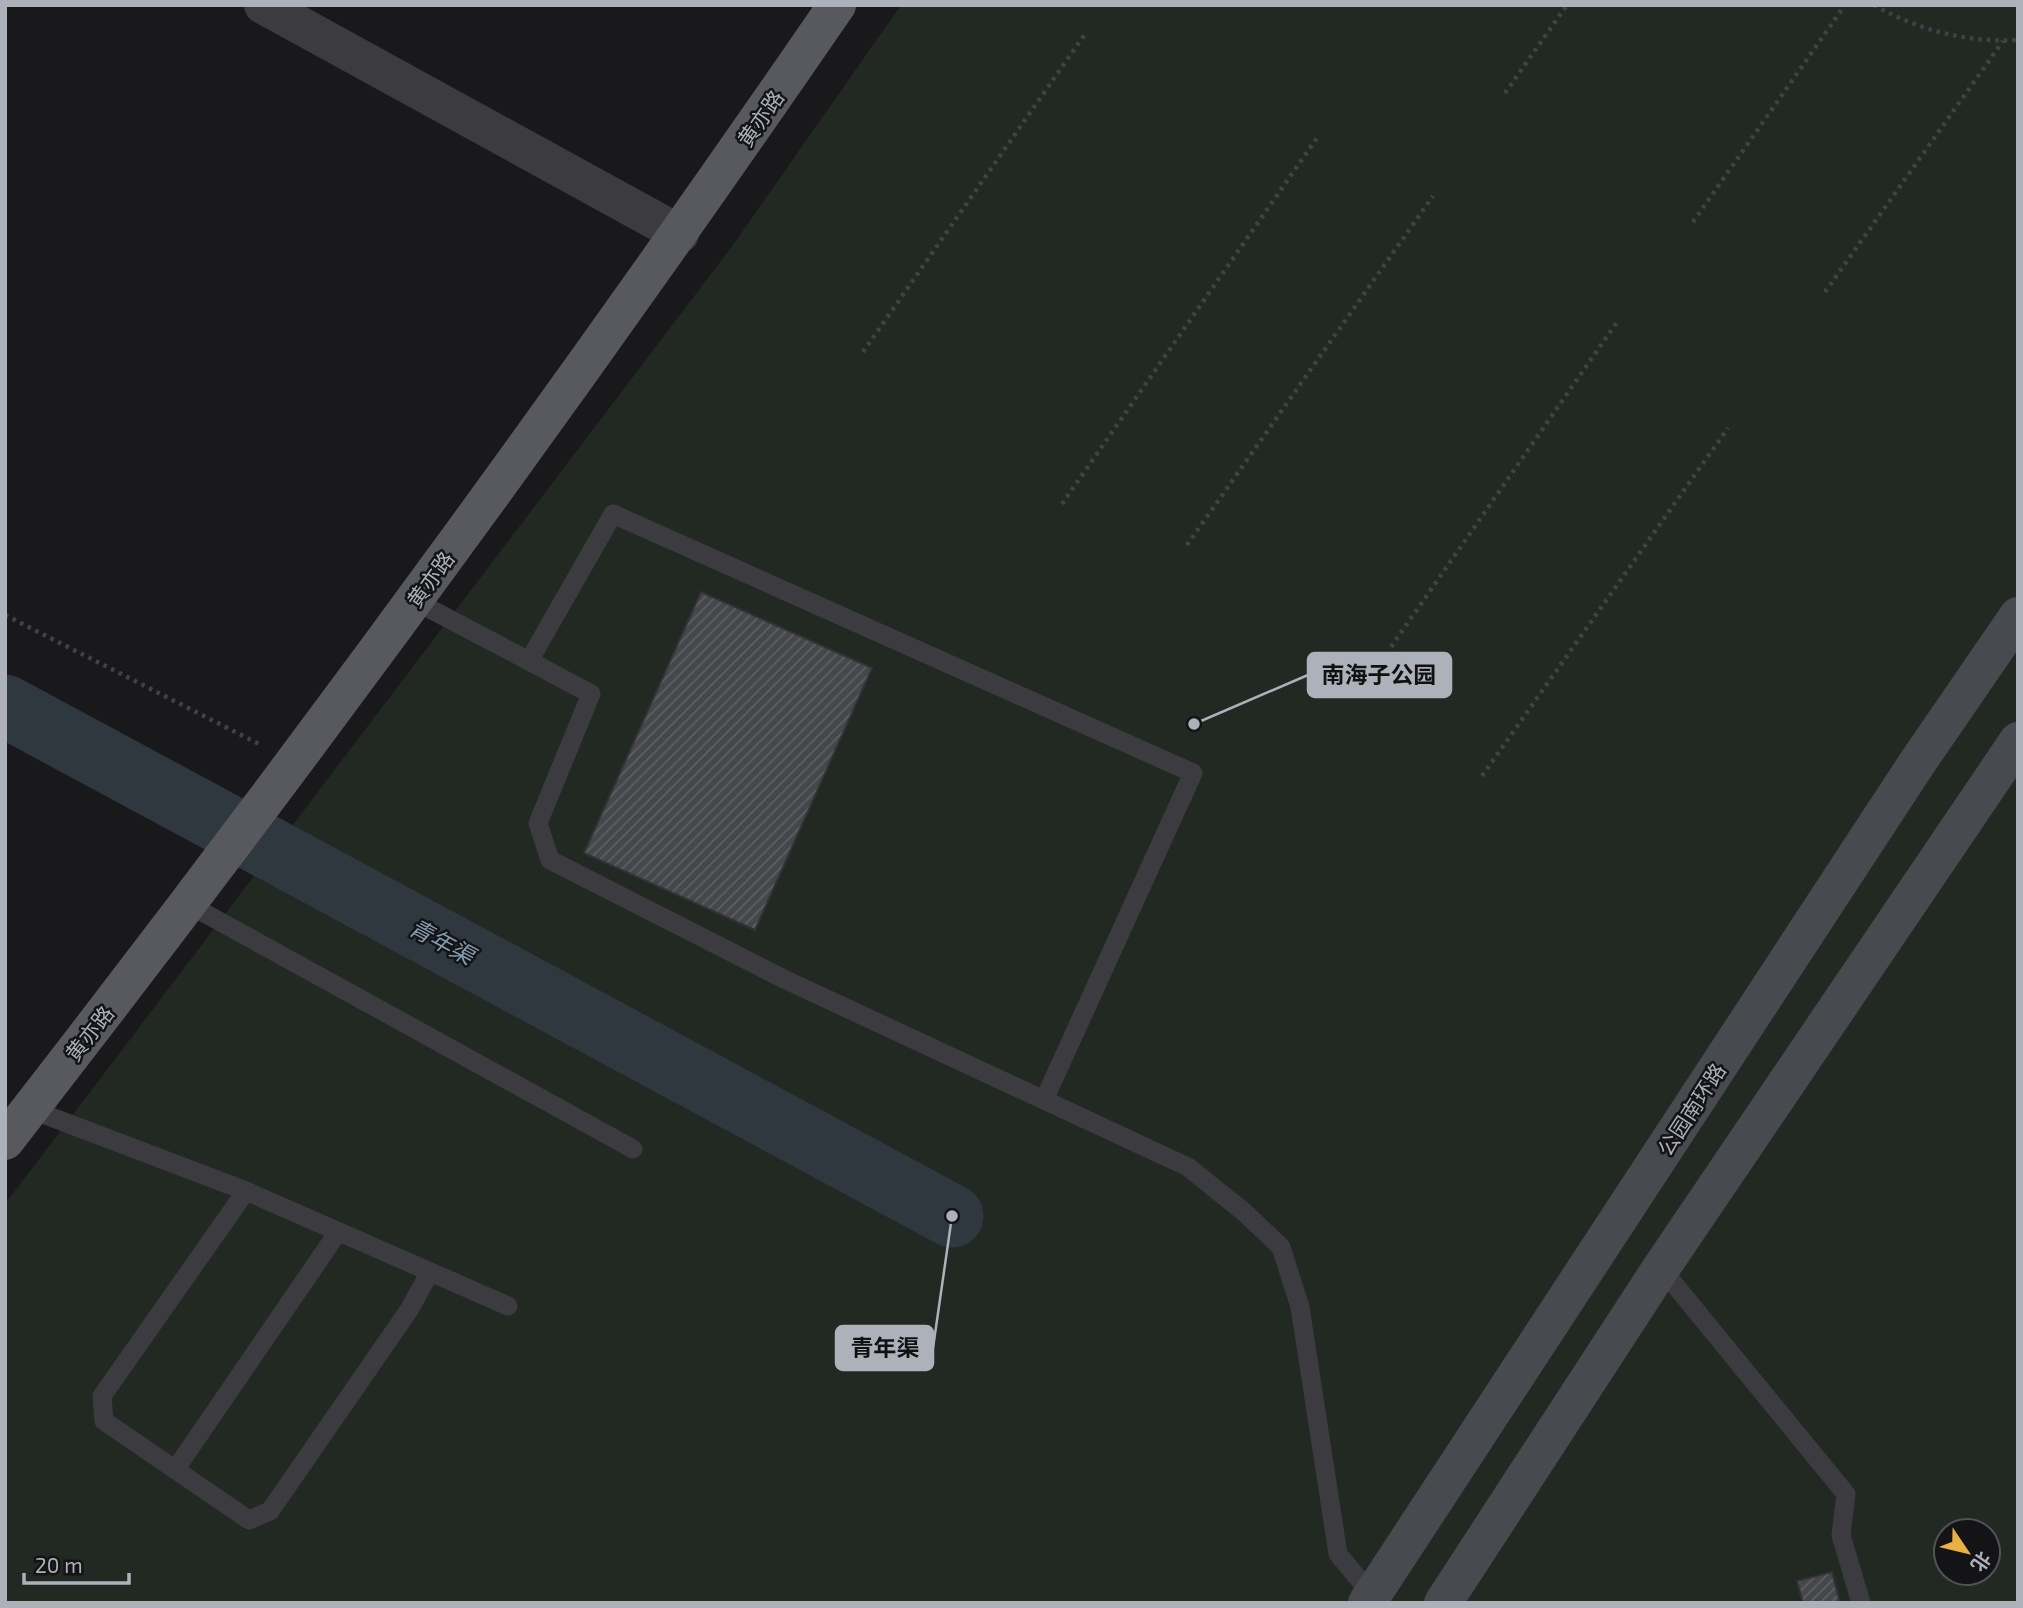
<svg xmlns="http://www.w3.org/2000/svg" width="2023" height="1608" viewBox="0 0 2023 1608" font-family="'Exo 2','Noto Sans SC',sans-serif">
	<defs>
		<pattern id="building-hatch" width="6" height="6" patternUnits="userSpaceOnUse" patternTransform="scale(1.75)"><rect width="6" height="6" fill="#46474b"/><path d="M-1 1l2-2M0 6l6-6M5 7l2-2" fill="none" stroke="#5e5f63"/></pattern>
	</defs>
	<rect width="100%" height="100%" fill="#19191b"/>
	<path fill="#212922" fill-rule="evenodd" d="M901,5H2018V1603H5V1204L733,245ZM1946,1531H1988V1573H1946Z"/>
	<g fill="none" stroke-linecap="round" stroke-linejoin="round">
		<path stroke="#30383f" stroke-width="63" d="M5,706L952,1216"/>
	</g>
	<path fill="url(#building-hatch)" stroke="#333337" stroke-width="2" d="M701,592L872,668L755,930L584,853Z
		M1832,1572L1840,1603H1803L1797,1581Z"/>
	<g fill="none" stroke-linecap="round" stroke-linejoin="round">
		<path stroke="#414247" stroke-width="4.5" stroke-dasharray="3.5 5" stroke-linecap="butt" d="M1874,5C1918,30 1967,43 2018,40
			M1505,93L1567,5
			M1693,222L1845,5
			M1825,292L2003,41
			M863,352L1085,34
			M1062,504L1319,135
			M1187,545L1433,196
			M5,615L261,745
			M1391,647L1617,322
			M1482,776L1728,428"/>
		<path stroke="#3b3b40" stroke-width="19" d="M415,601L529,661L613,514L1193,773L1044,1100
			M529,661L591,694L538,823L550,860L786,980L1188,1167L1244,1212L1281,1247L1300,1307L1338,1554L1372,1595
			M188,904L633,1149
			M30,1109L246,1191L508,1306
			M246,1191L102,1396L104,1421L249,1520L270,1511L409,1310L430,1272
			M1661,1268L1846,1494L1841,1535L1861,1603
			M175,1470L338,1232"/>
		<path stroke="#3b3b40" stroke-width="38" d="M263,5L680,234"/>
		<path stroke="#494a50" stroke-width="38" d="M1367,1603L1917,763L2018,616
			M1443,1603L1661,1268L2018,741"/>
		<path stroke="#57595f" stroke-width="38" d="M5,1141C293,771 571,392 837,5"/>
	</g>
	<g text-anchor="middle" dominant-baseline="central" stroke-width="5" stroke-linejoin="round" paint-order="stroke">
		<g font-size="21" fill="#acb1ba" stroke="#141416">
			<text transform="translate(760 118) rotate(-55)">黄亦路</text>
			<text transform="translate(430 579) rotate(-54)">黄亦路</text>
			<text transform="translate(89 1033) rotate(-52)">黄亦路</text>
			<text transform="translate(1691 1109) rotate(-57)">公园南环路</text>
		</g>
		<g font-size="23" font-style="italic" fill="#869eb3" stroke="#141416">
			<text transform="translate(442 941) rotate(28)">青年渠</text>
		</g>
	</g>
	<path fill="none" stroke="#acb1ba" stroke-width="2.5" d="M1194 724L1308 675M952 1216L933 1348"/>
	<g fill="#acb1ba" stroke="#141416" stroke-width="2.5">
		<circle cx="1194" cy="724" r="7"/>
		<circle cx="952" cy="1216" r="7"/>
	</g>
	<g fill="#acb1ba" stroke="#acb1ba" stroke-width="2.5">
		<rect x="1308" y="653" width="143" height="44" rx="7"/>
		<rect x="836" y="1326" width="97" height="44" rx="7"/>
	</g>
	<g font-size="23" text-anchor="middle" font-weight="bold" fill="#111">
		<text x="1379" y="683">南海子公园</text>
		<text x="885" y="1356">青年渠</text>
	</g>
	<rect width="2023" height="1608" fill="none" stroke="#acb1ba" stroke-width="14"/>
	<g transform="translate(1967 1552) rotate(125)"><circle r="33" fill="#141416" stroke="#515358" stroke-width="2"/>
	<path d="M0-5L12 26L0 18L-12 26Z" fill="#e9b144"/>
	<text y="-10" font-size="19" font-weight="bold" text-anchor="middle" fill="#acb1ba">北</text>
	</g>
	<path d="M24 1573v10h105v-10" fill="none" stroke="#acb1ba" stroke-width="3.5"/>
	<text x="35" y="1573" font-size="21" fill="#acb1ba" stroke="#141416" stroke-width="5" paint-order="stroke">20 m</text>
</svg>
